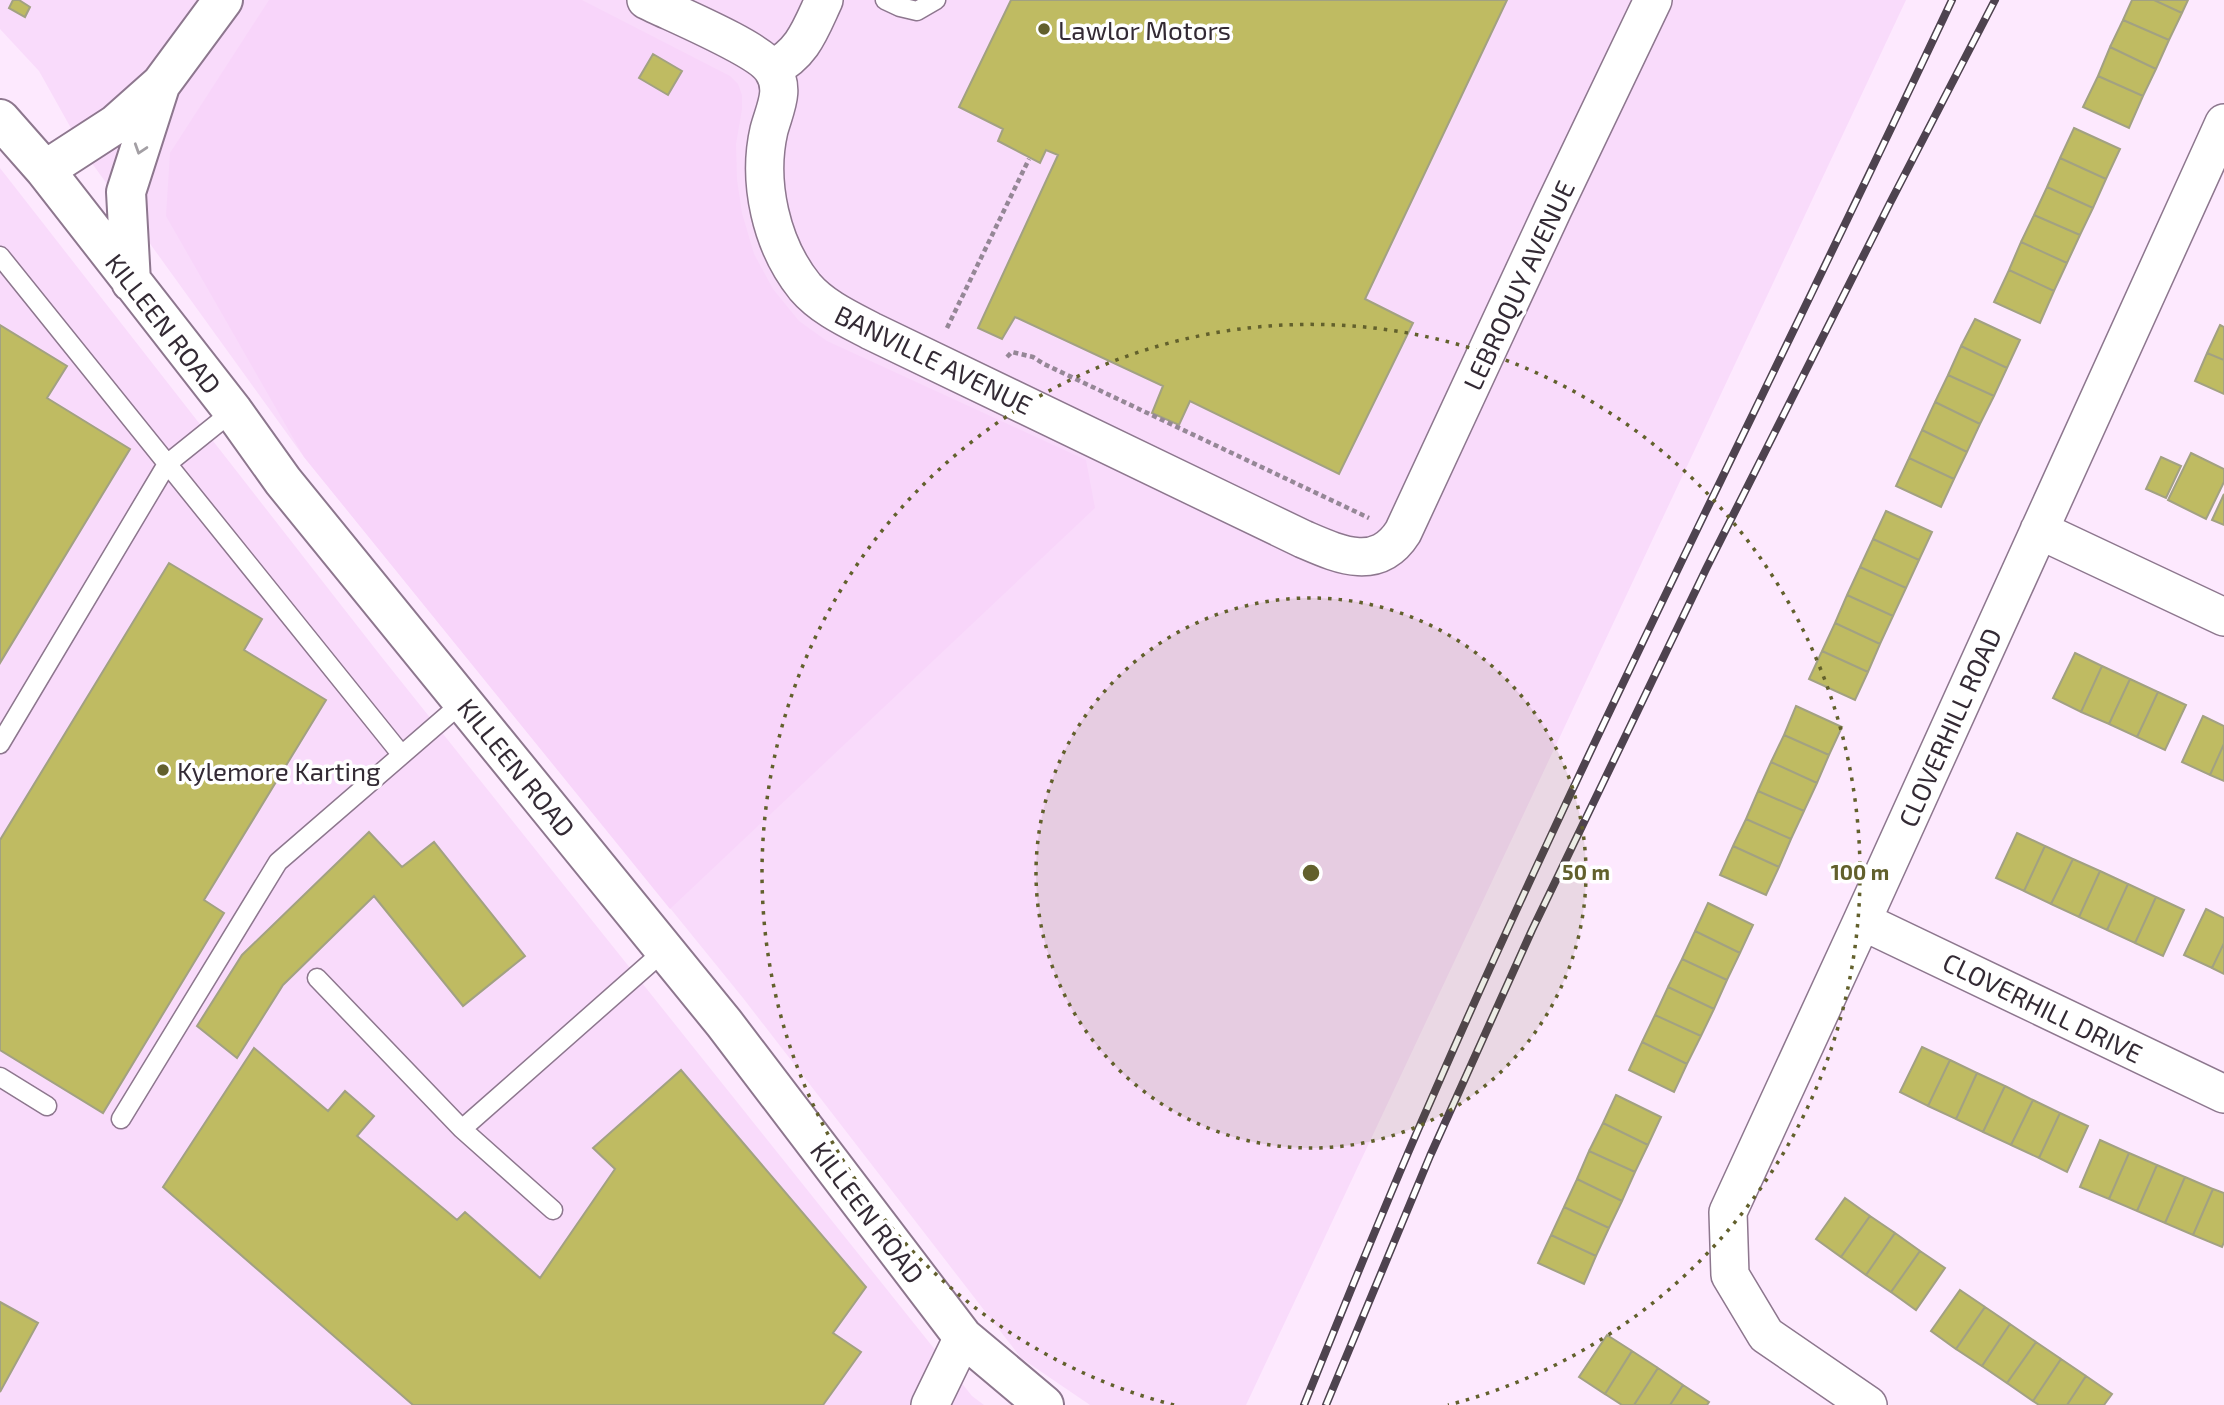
<svg xmlns="http://www.w3.org/2000/svg" width="2224" height="1405" viewBox="0 0 2224 1405" font-family="'Exo 2',sans-serif">
	<rect width="100%" height="100%" fill="#fde9fe"/>
	<path fill="#f9dbfb" d="M0,0H1906L1246,1405H1090L1021,1358L743,998L304,457L86,155L39,71L0,29Z
		M0,168L380,655L972,1396L984,1405H0Z"/>
	<path fill="#f8d5fa" d="M269,0H582L730,76L738,84L742,95V109L736,144L737,180L742,213L754,254L773,289L799,321L827,341L1086,460L1095,508L670,909L304,457L166,216L170,153Z"/>
	<path fill="#bfbb62" stroke="#a2a182" stroke-width="2" d="M13,0H19L30,7L25,17L9,8Z
		M1011,0H1507L1365,299L1413,323L1339,474L1190,401L1179,425L1152,413L1163,386L1015,317L1002,339L978,328L1058,155L1046,150L1040,163L998,141L1003,129L959,107Z
		M2132,0H2154L2182,13L2169,40L2123,20Z
		M2154,0H2188L2182,13Z
		M2123,20L2169,40L2156,69L2110,47Z
		M2110,47L2156,69L2143,96L2098,76Z
		M653,54L682,71L668,95L639,78Z
		M2098,76L2143,96L2129,128L2083,107Z
		M2074,128L2120,149L2106,179L2060,158Z
		M2060,158L2106,179L2093,208L2047,187Z
		M2047,187L2093,208L2080,235L2034,215Z
		M2034,215L2080,235L2067,263L2021,242Z
		M2021,242L2067,263L2054,291L2009,270Z
		M2009,270L2054,291L2040,323L1994,302Z
		M1975,319L2020,340L2007,368L1961,346Z
		M0,325L67,366L47,398L130,449L0,663Z
		M2220,325L2224,327V360L2207,353Z
		M1961,346L2007,368L1994,396L1948,375Z
		M2207,353L2224,360V394L2195,381Z
		M1948,375L1994,396L1980,424L1935,402Z
		M1935,402L1980,424L1967,452L1922,430Z
		M1922,430L1967,452L1954,479L1909,458Z
		M2191,453L2224,469V482L2206,519L2168,500Z
		M2161,457L2181,466L2166,498L2146,489Z
		M1909,458L1954,479L1941,507L1896,486Z
		M2224,494V525L2212,520Z
		M1886,511L1932,532L1919,560L1873,539Z
		M1873,539L1919,560L1906,588L1860,567Z
		M169,563L262,619L244,650L326,700L204,900L224,913L103,1113L0,1050V840Z
		M1860,567L1906,588L1893,616L1847,595Z
		M1847,595L1893,616L1880,644L1835,623Z
		M1835,623L1880,644L1868,672L1822,651Z
		M1822,651L1868,672L1855,700L1809,679Z
		M2075,653L2102,666L2081,712L2053,698Z
		M2102,666L2130,679L2109,724L2081,712Z
		M2130,679L2158,692L2137,737L2109,724Z
		M2158,692L2186,705L2165,750L2137,737Z
		M1796,706L1842,727L1829,755L1784,735Z
		M2203,716L2224,726V744L2210,775L2182,762Z
		M1784,735L1829,755L1817,783L1771,762Z
		M2224,744V781L2210,775Z
		M1771,762L1817,783L1804,811L1758,791Z
		M1758,791L1804,811L1791,839L1746,819Z
		M1746,819L1791,839L1779,867L1733,846Z
		M369,832L402,867L434,842L525,956L463,1006L374,896L283,985L237,1058L197,1026L242,955Z
		M2017,833L2045,846L2024,891L1996,878Z
		M1733,846L1779,867L1766,895L1720,875Z
		M2045,846L2073,859L2051,904L2024,891Z
		M2073,859L2100,871L2079,917L2051,904Z
		M2100,871L2128,884L2107,930L2079,917Z
		M2128,884L2156,897L2135,943L2107,930Z
		M2156,897L2184,910L2163,956L2135,943Z
		M1708,903L1753,925L1740,953L1695,931Z
		M2206,909L2224,918V943L2212,968L2184,955Z
		M1695,931L1740,953L1727,980L1682,959Z
		M2224,943V974L2212,968Z
		M1682,959L1727,980L1714,1009L1668,987Z
		M1668,987L1714,1009L1701,1036L1655,1015Z
		M1655,1015L1701,1036L1687,1064L1642,1042Z
		M1642,1042L1687,1064L1674,1092L1629,1070Z
		M1922,1047L1950,1060L1928,1106L1900,1092Z
		M254,1048L328,1111L345,1091L374,1116L357,1136L457,1220L465,1212L540,1278L615,1169L593,1148L681,1070L866,1287L833,1333L861,1352L823,1405H413L163,1187Z
		M1950,1060L1977,1073L1956,1119L1928,1106Z
		M1977,1073L2005,1086L1983,1132L1956,1119Z
		M2005,1086L2033,1100L2011,1145L1983,1132Z
		M1616,1095L1661,1117L1648,1145L1603,1123Z
		M2033,1100L2060,1113L2039,1158L2011,1145Z
		M2060,1113L2088,1126L2067,1172L2039,1158Z
		M1603,1123L1648,1145L1635,1172L1589,1151Z
		M2100,1140L2129,1153L2109,1199L2080,1187Z
		M1589,1151L1635,1172L1622,1201L1577,1179Z
		M2129,1153L2157,1165L2137,1211L2109,1199Z
		M2157,1165L2185,1177L2165,1223L2137,1211Z
		M2185,1177L2213,1189L2193,1235L2165,1223Z
		M1577,1179L1622,1201L1609,1228L1564,1207Z
		M2213,1189L2224,1193V1242L2222,1247L2193,1235Z
		M1845,1198L1870,1216L1841,1257L1816,1239Z
		M1564,1207L1609,1228L1596,1256L1551,1235Z
		M1870,1216L1895,1233L1866,1275L1841,1257Z
		M1895,1233L1920,1251L1891,1292L1866,1275Z
		M1551,1235L1596,1256L1584,1284L1538,1263Z
		M1920,1251L1945,1268L1916,1310L1891,1292Z
		M1960,1290L1985,1307L1956,1349L1931,1331Z
		M0,1302L38,1323L0,1392Z
		M1985,1307L2010,1324L1982,1366L1956,1349Z
		M2010,1324L2036,1342L2007,1383L1982,1366Z
		M1607,1335L1632,1351L1605,1394L1579,1377Z
		M2036,1342L2061,1359L2033,1401L2007,1383Z
		M1632,1351L1658,1368L1634,1405H1622L1605,1394Z
		M2061,1359L2086,1376L2067,1405H2039L2033,1401Z
		M1658,1368L1683,1385L1670,1405H1634Z
		M2086,1376L2112,1394L2104,1405H2067Z
		M1683,1385L1709,1402L1707,1405H1670Z"/>
	<g fill="none" stroke-linecap="round" stroke-linejoin="round">
		<g stroke="#8d778e" stroke-width="21">
			<path id="lane" d="M885,0L900,7L917,11L936,0
				M0,256L401,754
				M0,744L167,464L233,411
				M317,978L462,1129L553,1210
				M0,1077L47,1106
				M121,1119L278,862L463,702
				M462,1129L665,950"/>
		</g>
		<g stroke="#8d778e" stroke-width="40">
			<path id="street" d="M646,0C672,13 758,48 772,69C786,89 775,108 769,130C757,182 771,245 805,287C822,307 848,319 871,331L1303,539C1338,554 1377,573 1403,532L1553,209L1653,0
				M772,69C803,53 810,30 824,0
				M2039,530L2224,617
				M1862,921L2224,1094
				M930,1405L963,1337
				M1868,1405L1766,1335L1730,1275L1728,1212L1862,921L2224,123"/>
		</g>
		<g stroke="#8d778e" stroke-width="42">
			<path id="secondary" d="M0,119L45,170L233,411L283,481L724,1023L963,1337L1044,1405
				M45,170L116,124L161,84L223,0
				M131,282L126,192L160,86"/>
		</g>
		<path stroke="#958796" stroke-width="4.5" stroke-dasharray="5 3.5" stroke-linecap="butt" d="M947,328L1029,159
			M1007,357L1012,352L1033,357L1044,364L1369,518"/>
		<use href="#lane" stroke="#fff" stroke-width="18"/>
		<use href="#street" stroke="#fff" stroke-width="37"/>
		<use href="#secondary" stroke="#fff" stroke-width="38"/>
		<g stroke="#4e434f" stroke-width="8">
			<path id="rail" d="M1304,1405C1338,1321 1372,1237 1408,1153C1576,763 1771,385 1952,0
				M1326,1405L1430,1156L1532,930L1706,569L1890,203L1995,0"/>
		</g>
		<use href="#rail" stroke="#fff" stroke-width="5" stroke-dasharray="16" stroke-linecap="butt"/>
	</g>
	<defs><path id="oneway-chevron" d="M-2-3.5L2.5 0L-2 3.5" fill="none" stroke-width="1.6" stroke-linecap="round" stroke-linejoin="round" transform="scale(1.75)"/></defs>
	<use stroke="#a39fa4" href="#oneway-chevron" transform="translate(140 149) rotate(108)"/>
	<circle cx="1311" cy="873" r="275" fill="#62602c" fill-opacity=".12"/>
	<g fill="none" stroke="#62602c" stroke-width="3.5" stroke-dasharray="3.5 7">
		<circle cx="1311" cy="873" r="275"/>
		<path d="M1174 1405A549 549 0 1 1 1448 1405"/>
	</g>
	<g fill="#62602c" stroke="#fff" stroke-width="2.5">
		<circle cx="1044" cy="29" r="7"/>
		<circle cx="163" cy="770" r="7"/>
	</g>
	<g text-anchor="middle" dominant-baseline="central" stroke-width="7" stroke-linejoin="round" paint-order="stroke">
		<g font-size="26" fill="#332a34" stroke="#fff" text-anchor="start">
			<text x="1058" y="29">Lawlor Motors</text>
			<text x="177" y="770">Kylemore Karting</text>
		</g>
		<g font-size="26" fill="#332a34" stroke="#fff">
			<text transform="translate(1518 285) rotate(-65)">LEBROQUY AVENUE</text>
			<text transform="translate(164 323) rotate(52)">KILLEEN ROAD</text>
			<text transform="translate(934 359) rotate(26)">BANVILLE AVENUE</text>
			<text transform="translate(1949 727) rotate(-66)">CLOVERHILL ROAD</text>
			<text transform="translate(517 767) rotate(51)">KILLEEN ROAD</text>
			<text transform="translate(2043 1007) rotate(26)">CLOVERHILL DRIVE</text>
			<text transform="translate(868 1212) rotate(53)">KILLEEN ROAD</text>
		</g>
	</g>
	<circle cx="1311" cy="873" r="10" fill="#62602c" stroke="#fff" stroke-width="3.5"/>
	<g font-size="21" text-anchor="middle" font-weight="bold" fill="#62602c" stroke="#fff" stroke-width="7" stroke-linejoin="round" paint-order="stroke">
		<text x="1586" y="880">50 m</text>
		<text x="1860" y="880">100 m</text>
	</g>
</svg>
